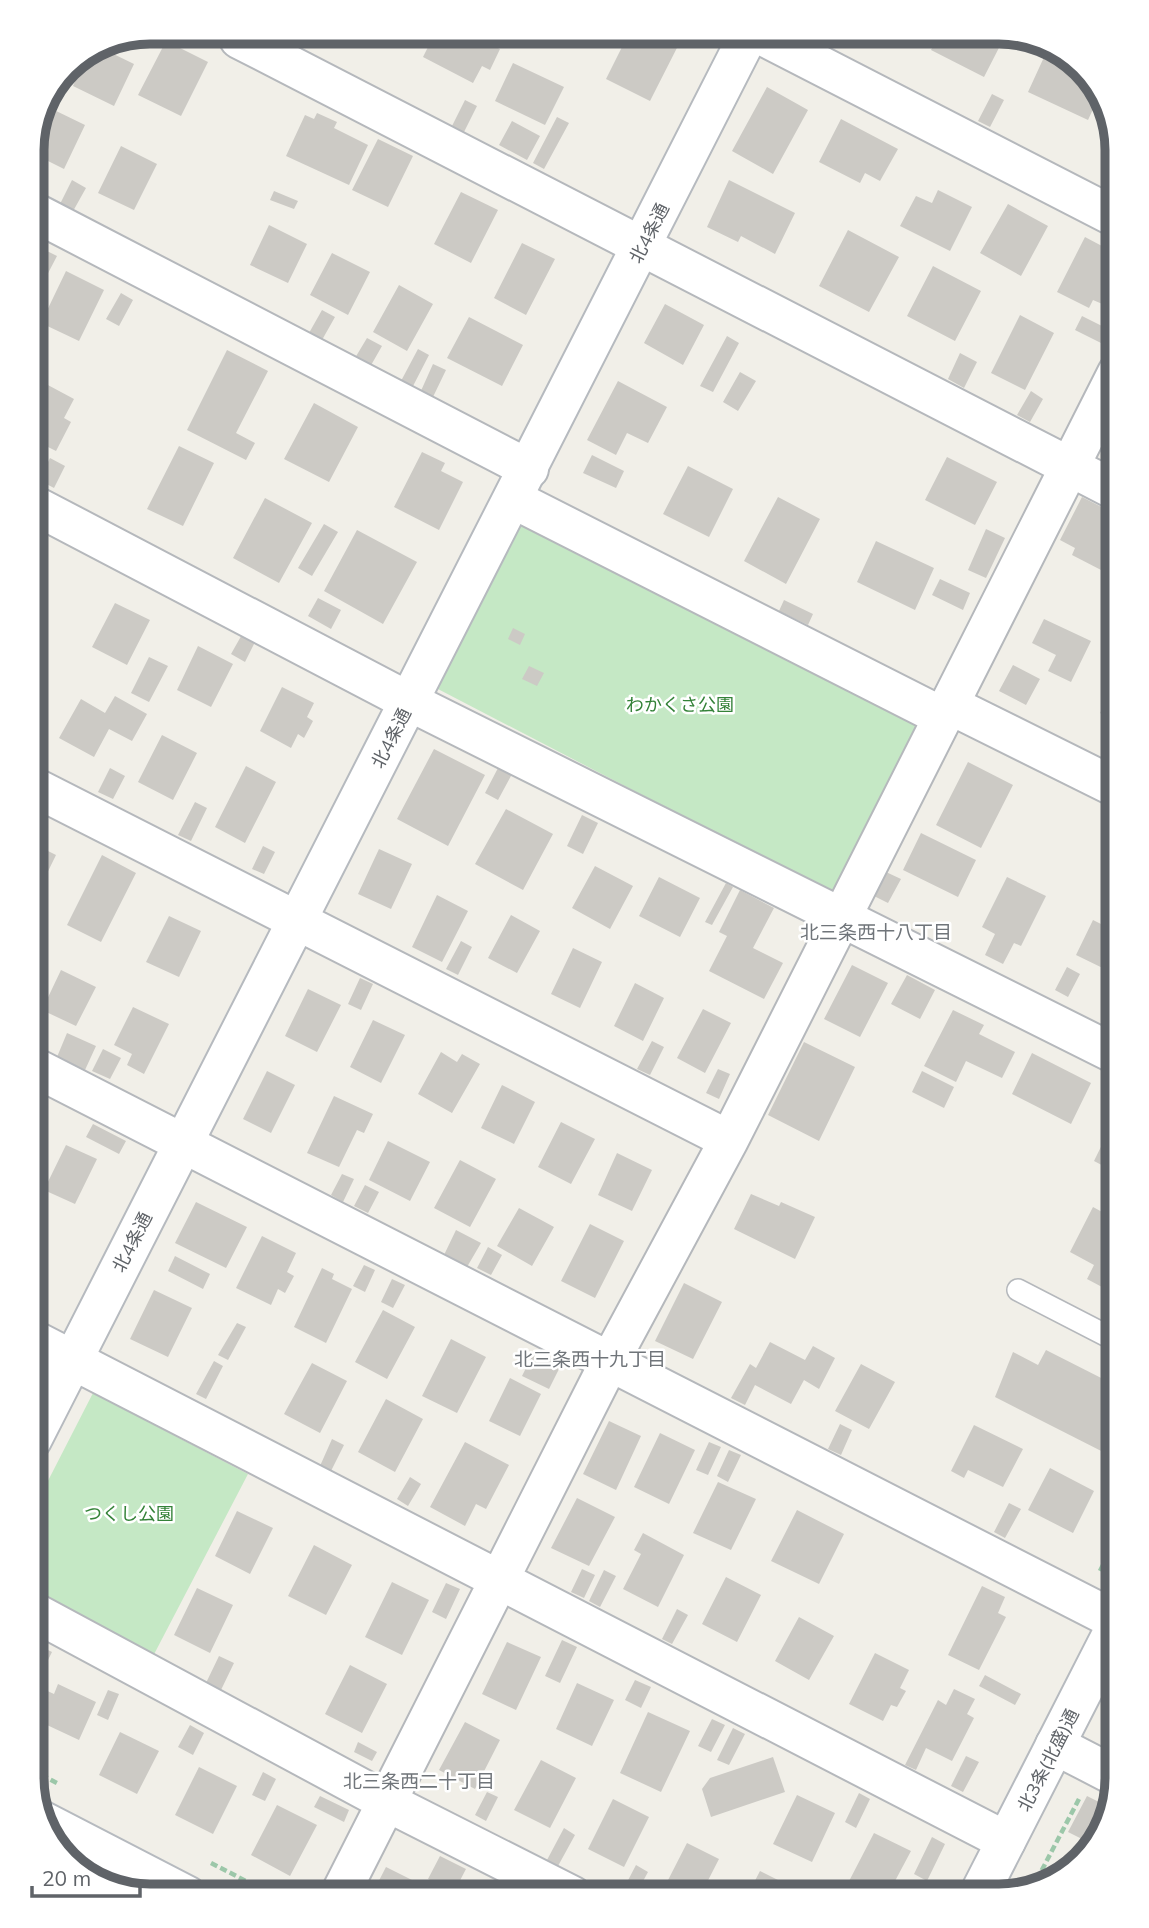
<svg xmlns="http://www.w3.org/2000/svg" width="1149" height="1928" viewBox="0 0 1149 1928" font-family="Mulish,'Noto Sans JP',sans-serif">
	<rect width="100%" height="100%" fill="#f1efe8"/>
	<path fill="#c5e8c5" d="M527,514L924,719L833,894L436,688Z
		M93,1393L248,1474L150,1662L32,1601V1512Z"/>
	<path fill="#cccac5" d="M940,32H994L1004,38L984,77L931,50Z
		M628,35L683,36L650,101L606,79Z
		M433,37H476L500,49L490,70L482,66L473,83L423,57Z
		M166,41L208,62L181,116L138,95Z
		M97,46L134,64L114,106L73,86L81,68L71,63Z
		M1045,55L1084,73L1101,92L1088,120L1028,92Z
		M513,63L564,87L545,125L495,101Z
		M767,87L808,110L773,174L732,151Z
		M992,94L1004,100L990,127L978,121Z
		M465,100L477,106L463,134L451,128Z
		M50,108L85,125L64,169L32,153V147Z
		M317,113L337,122L334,128L368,145L349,185L286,156L305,115L314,119Z
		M557,117L569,123L544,169L533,163Z
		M841,119L898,149L880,181L865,173L860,183L819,162Z
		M512,121L540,136L527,160L499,145Z
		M1113,132L1118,150L1117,158L1103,151Z
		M378,139L413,156L388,207L352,190Z
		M121,146L157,164L134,210L98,193Z
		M72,180L86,188L72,213L59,206Z
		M729,180L795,213L775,254L741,236L738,242L707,227Z
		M938,190L972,207L950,251L900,226L916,196L932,203Z
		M274,191L298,201L294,209L270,200Z
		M461,192L498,210L471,263L434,244Z
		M1008,204L1048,226L1021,276L980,253Z
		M269,225L307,244L288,283L250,265Z
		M848,230L899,257L869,312L819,286Z
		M1085,237L1117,254V286L1107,306L1093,300L1089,308L1057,292Z
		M522,243L555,259L526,315L494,298Z
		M35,245L57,256L32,304V251Z
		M332,253L370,272L348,315L310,295Z
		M933,266L981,291L955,341L907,316Z
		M66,271L104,290L79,341L41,323Z
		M399,285L433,304L407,351L373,332Z
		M121,293L133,300L119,326L106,319Z
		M665,304L704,325L683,365L644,343Z
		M322,310L335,317L322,340L309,333Z
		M1020,315L1054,333L1025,390L991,373Z
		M1082,316L1112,331L1105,345L1075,330Z
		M469,317L523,345L502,386L447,358Z
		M727,336L739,343L713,392L700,386Z
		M367,338L382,346L370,367L355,358Z
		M418,349L429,355L412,388L401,381Z
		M227,350L268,371L236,433L255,443L246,460L187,430Z
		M960,353L977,362L964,388L948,379Z
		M433,364L446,370L432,399L420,393Z
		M740,372L756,381L738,411L723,402Z
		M618,381L667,407L648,443L627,433L616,455L587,440Z
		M46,384L74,399L64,418L71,422L56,451L32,439V413Z
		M1031,391L1043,399L1030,422L1017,415Z
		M314,403L358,427L329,482L284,459Z
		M179,446L214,463L183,526L147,509Z
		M422,452L445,463L441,471L463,482L439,530L394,507Z
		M592,455L624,471L616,488L583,473Z
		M947,457L997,482L975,525L925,500Z
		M50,458L65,466L54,488L39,480Z
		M688,466L733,489L709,537L663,514Z
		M778,497L820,519L786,584L744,561Z
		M1082,497L1117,515V570L1106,564L1103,571L1072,555L1075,548L1060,540Z
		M265,498L312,523L279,583L233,558Z
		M324,524L338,532L312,576L298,568Z
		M986,529L1005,538L986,578L968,570Z
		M357,530L417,562L383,624L324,591Z
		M876,541L934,568L915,610L857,582Z
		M940,579L970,593L963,610L932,595Z
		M318,598L341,610L331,629L308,616Z
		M784,600L813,614L808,625L779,611Z
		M115,603L150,620L127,665L92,647Z
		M1044,619L1091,641L1071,682L1048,671L1056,655L1032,643Z
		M513,628L525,634L520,645L508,639Z
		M244,631L257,638L245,662L231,654Z
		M198,646L233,664L211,707L177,690Z
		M149,657L168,666L149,702L131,693Z
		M1013,665L1040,679L1026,705L999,691Z
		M529,666L544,673L537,686L522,679Z
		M1117,681V723L1100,713Z
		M282,687L314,703L307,717L313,721L304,738L298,734L291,748L260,731Z
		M115,696L147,714L132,741L109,729L94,757L59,738L81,699L105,713Z
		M162,735L197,753L173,800L138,782Z
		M434,749L485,775L448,846L397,819Z
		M968,762L1013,785L981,848L936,825Z
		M246,766L276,782L245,843L215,827Z
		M110,768L125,776L113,799L98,792Z
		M498,768L512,774L498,800L485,793Z
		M195,802L207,808L191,841L178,835Z
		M506,809L553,834L523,890L475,864Z
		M582,815L598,823L583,854L567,846Z
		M921,833L976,860L958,897L903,870Z
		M32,843L56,855L35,898L32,896Z
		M263,846L275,852L264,874L252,869Z
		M379,849L412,864L391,909L358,894Z
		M102,855L136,873L101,942L67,925Z
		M595,866L633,886L610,929L572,908Z
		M886,872L901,879L888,903L874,896Z
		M659,877L700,898L680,937L639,916Z
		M1007,877L1046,896L1021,946L1014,943L1003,964L985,955L995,934L982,927Z
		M726,883L733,887L712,925L705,922Z
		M740,890L774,908L753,948L783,963L764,999L709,971L727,936L719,932Z
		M437,895L468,911L442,962L412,947Z
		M511,915L540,931L517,973L488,958Z
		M169,916L201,931L179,977L146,962Z
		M1093,920L1117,932V975L1076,955Z
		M461,941L472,947L458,975L446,969Z
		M573,948L602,962L580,1008L551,994Z
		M852,965L888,983L860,1037L824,1019Z
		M1067,967L1080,974L1068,997L1055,990Z
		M61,970L96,987L76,1026L42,1010Z
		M907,975L935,990L920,1019L891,1004Z
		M360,978L373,984L361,1010L348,1004Z
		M635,983L664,998L643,1041L614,1026Z
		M308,989L341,1005L317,1052L285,1036Z
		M133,1007L169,1024L144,1074L127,1065L132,1054L114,1045Z
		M703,1009L731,1023L705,1073L677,1058Z
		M953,1010L984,1025L979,1034L1015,1052L1002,1078L966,1061L956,1082L924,1066Z
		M373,1020L405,1035L381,1083L350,1067Z
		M67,1033L96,1046L85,1070L57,1057Z
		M652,1041L664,1047L650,1075L637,1069Z
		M804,1042L855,1067L819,1141L768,1115Z
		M103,1049L121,1058L110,1079L92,1071Z
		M441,1052L457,1062L462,1054L480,1064L452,1113L418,1094Z
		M1032,1053L1091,1083L1071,1124L1012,1094Z
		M718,1069L730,1074L719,1099L706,1093Z
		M267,1071L295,1085L271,1133L243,1119Z
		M922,1071L954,1087L944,1108L912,1092Z
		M502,1085L535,1102L514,1144L481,1128Z
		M334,1096L373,1114L364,1133L357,1130L339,1167L307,1153Z
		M1117,1114V1173L1094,1161Z
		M561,1122L595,1139L571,1184L538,1167Z
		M93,1124L126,1141L119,1154L86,1137Z
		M388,1141L430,1162L410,1201L369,1180Z
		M66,1145L97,1159L75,1204L44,1190Z
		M617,1153L652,1170L632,1211L598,1195Z
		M460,1160L496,1179L470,1227L434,1208Z
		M342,1174L354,1179L343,1202L331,1195Z
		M365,1185L379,1192L368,1213L354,1206Z
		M751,1194L779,1206L781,1202L815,1217L795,1259L734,1229Z
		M196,1202L247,1227L226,1268L175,1243Z
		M1093,1207L1117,1220V1295L1087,1279L1094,1265L1070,1252Z
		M519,1208L554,1227L532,1266L497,1246Z
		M590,1224L624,1241L595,1298L561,1281Z
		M456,1230L481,1243L467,1267L444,1255Z
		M262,1236L296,1253L287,1272L294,1276L285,1293L278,1289L271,1305L236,1288Z
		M488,1247L502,1255L491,1275L477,1268Z
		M175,1256L210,1274L203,1289L168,1271Z
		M364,1265L375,1270L365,1292L353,1286Z
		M322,1268L334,1274L332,1279L352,1289L326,1343L294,1327Z
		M392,1279L405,1285L393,1308L381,1302Z
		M684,1283L722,1302L693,1359L655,1341Z
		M154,1290L192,1308L168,1357L130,1339Z
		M383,1310L415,1327L387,1379L355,1362Z
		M237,1323L246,1327L228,1360L218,1355Z
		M451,1339L486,1357L457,1413L422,1396Z
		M770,1342L805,1360L813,1346L835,1358L819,1389L804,1380L791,1404L755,1385L745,1405L731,1398L750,1364L756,1368Z
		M535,1350L562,1363L549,1389L522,1376Z
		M1046,1350L1117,1386V1459L995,1397L1013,1352L1038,1365Z
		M214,1361L223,1366L206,1399L196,1394Z
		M312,1363L347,1381L320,1433L284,1414Z
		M861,1364L895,1382L869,1429L835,1411Z
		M510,1378L541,1394L520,1436L489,1421Z
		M386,1399L423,1419L395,1472L358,1452Z
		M609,1421L641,1436L616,1490L583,1474Z
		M840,1424L852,1430L841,1455L828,1449Z
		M974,1425L1023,1449L1003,1487L968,1470L964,1478L951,1471Z
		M660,1433L695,1450L669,1504L634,1487Z
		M332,1439L344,1445L331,1471L320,1466Z
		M465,1442L509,1465L486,1509L476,1504L465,1526L430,1507Z
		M709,1442L721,1447L708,1475L696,1470Z
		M729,1450L741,1455L728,1482L717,1476Z
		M1050,1468L1094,1491L1073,1533L1028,1510Z
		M410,1477L421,1484L408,1506L397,1499Z
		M718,1482L756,1499L731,1550L693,1533Z
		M577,1498L615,1517L589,1566L551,1548Z
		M1009,1503L1021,1509L1005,1538L994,1532Z
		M797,1510L844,1534L819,1584L771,1561Z
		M237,1511L273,1528L250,1574L215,1556Z
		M643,1533L684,1555L658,1607L623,1589L641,1554L634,1550Z
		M314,1545L352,1565L326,1615L288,1596Z
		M582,1569L595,1575L584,1598L571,1592Z
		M604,1570L616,1576L600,1607L589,1601Z
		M726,1577L761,1595L737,1642L702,1624Z
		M392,1582L429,1600L402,1655L365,1637Z
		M446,1583L460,1589L446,1619L432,1612Z
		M982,1586L1005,1597L998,1613L1006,1617L979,1670L948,1655Z
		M197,1588L233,1605L210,1653L174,1635Z
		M677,1609L688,1615L672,1644L662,1639Z
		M799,1617L834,1636L809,1680L775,1661Z
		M562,1640L577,1647L560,1683L545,1676Z
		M32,1642L52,1652L45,1666L32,1659Z
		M507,1642L541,1657L516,1710L482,1694Z
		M875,1653L909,1670L900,1688L906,1691L897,1707L891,1705L883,1721L849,1704Z
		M219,1656L234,1663L221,1690L206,1683Z
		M350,1665L387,1684L362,1733L325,1714Z
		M985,1675L1021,1694L1015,1705L979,1686Z
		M635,1680L651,1687L641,1708L625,1700Z
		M577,1683L614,1700L592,1746L556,1729Z
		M58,1684L96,1702L79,1740L32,1718V1710L41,1688L54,1694Z
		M954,1689L975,1699L967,1714L974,1718L952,1761L926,1748L916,1770L905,1765L938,1700L946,1705Z
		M108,1690L119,1694L108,1720L97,1715Z
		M648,1712L690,1731L661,1792L620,1773Z
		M712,1719L725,1725L711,1752L698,1746Z
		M465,1722L500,1740L475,1789L439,1770Z
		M190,1725L204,1733L193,1755L178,1747Z
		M733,1728L745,1734L729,1765L717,1760Z
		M120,1732L159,1751L137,1794L99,1775Z
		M358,1742L377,1752L372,1761L354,1752Z
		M966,1756L979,1762L963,1792L951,1786Z
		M773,1757L785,1792L711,1817L702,1789L710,1778Z
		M541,1760L576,1778L550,1828L514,1810Z
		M199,1767L237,1786L213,1834L175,1815Z
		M263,1772L276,1779L265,1801L252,1795Z
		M487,1792L498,1797L486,1821L475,1815Z
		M859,1793L870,1799L856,1828L845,1822Z
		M797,1795L835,1813L812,1862L773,1844Z
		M320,1796L349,1810L344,1822L314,1807Z
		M1087,1796L1107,1806L1088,1842L1068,1832Z
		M613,1799L649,1817L624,1867L588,1849Z
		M277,1805L317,1825L290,1876L251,1855Z
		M564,1828L575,1835L558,1866L547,1860Z
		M874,1833L911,1851L887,1896H869L847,1885Z
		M932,1837L945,1844L927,1881L914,1874Z
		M687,1843L719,1859L700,1896H685L665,1886Z
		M440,1856L466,1869L454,1892L428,1879Z
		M636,1865L648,1872L636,1894L624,1888Z
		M386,1867L428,1888L424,1896H371Z
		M760,1871L798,1890L794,1896H747Z"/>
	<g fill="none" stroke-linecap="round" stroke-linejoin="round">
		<g stroke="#b5b8bc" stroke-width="24">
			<path id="lane" d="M1018,1290L1117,1341
				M83,1875L97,1849"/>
		</g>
		<g stroke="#b5b8bc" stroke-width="42">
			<path id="street" d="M759,34L1117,218
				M239,39L1117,491
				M32,211L529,469
				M513,499L943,717
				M32,504L410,702L1117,1055
				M950,705L1117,788
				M32,786L729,1140
				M32,1066L1117,1621
				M32,1339L1006,1841
				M32,1611L387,1802L573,1896
				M1055,1745L1117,1777
				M339,1896L610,1361L729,1140L1117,373"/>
		</g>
		<g stroke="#b6babf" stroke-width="42">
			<path id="secondary" d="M32,1440L749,34
				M41,1820L188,1896
				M978,1896L1117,1624"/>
		</g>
		<path stroke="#9cc7a9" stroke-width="4.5" stroke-dasharray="7 3.5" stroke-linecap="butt" d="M32,1495L42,1476
			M1100,1571L1117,1537
			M1112,1731L1117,1719
			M32,1770L57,1783
			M211,1863L275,1896
			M1032,1889L1079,1799
			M935,1896L939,1887"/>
		<use href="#lane" stroke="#fff" stroke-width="21"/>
		<use href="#street" stroke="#fff" stroke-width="38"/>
		<use href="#secondary" stroke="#fff" stroke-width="38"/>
	</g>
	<g text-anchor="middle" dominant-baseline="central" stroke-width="5" stroke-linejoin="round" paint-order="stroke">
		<g font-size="18" fill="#5f6368" stroke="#fff">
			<text transform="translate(649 233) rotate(-63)">北4条通</text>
			<text transform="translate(391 738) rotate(-63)">北4条通</text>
			<text transform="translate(132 1242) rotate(-63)">北4条通</text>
			<text transform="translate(1048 1760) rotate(-63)">北3条(北盛)通</text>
		</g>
		<g font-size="18" fill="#348238" stroke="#fff">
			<text x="680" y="704">わかくさ公園</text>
			<text x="129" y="1513">つくし公園</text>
		</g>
		<g font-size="19" fill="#70757a" stroke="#fff">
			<text x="876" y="932">北三条西十八丁目</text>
			<text x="590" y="1359">北三条西十九丁目</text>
			<text x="419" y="1781">北三条西二十丁目</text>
		</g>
	</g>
	<path d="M0 0H1149V1928H0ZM150 44H999A106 106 0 0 1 1105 150V1778A106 106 0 0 1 999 1884H150A106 106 0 0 1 44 1778V150A106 106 0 0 1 150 44Z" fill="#fff" fill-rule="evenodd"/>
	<path fill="none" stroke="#5f6368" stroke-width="9" d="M150 44H999A106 106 0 0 1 1105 150V1778A106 106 0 0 1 999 1884H150A106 106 0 0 1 44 1778V150A106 106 0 0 1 150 44Z"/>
	<path d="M32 1886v10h108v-10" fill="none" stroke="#5f6368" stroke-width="3.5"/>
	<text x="42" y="1886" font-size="21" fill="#5f6368" stroke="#ffffff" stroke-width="5" paint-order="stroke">20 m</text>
</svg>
